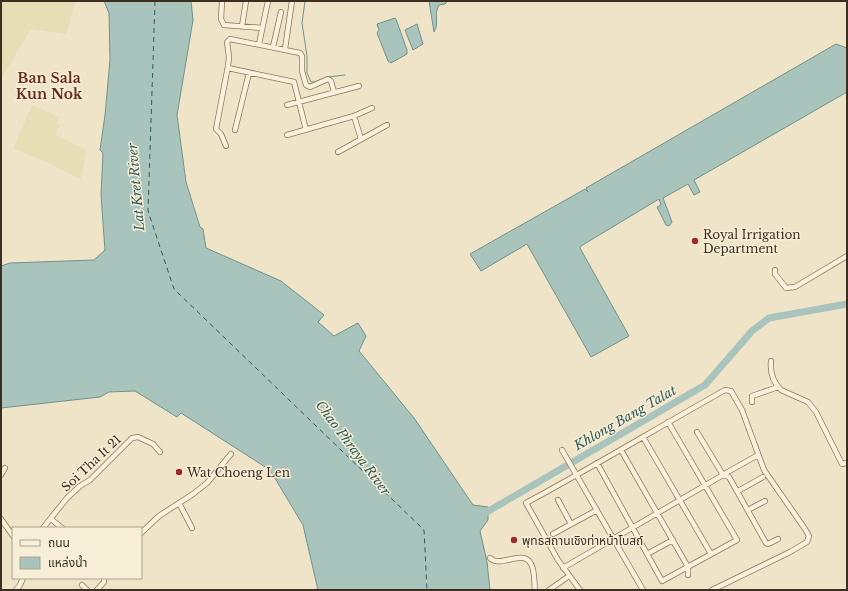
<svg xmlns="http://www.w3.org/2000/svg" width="848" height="591" viewBox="0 0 848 591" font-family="'Libre Baskerville','Noto Sans Thai',serif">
	<rect width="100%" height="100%" fill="#f0e4c8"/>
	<path fill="#e6deb5" d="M1,1H76L66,34L31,29L1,79Z
		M32,105L59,117L56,124L60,125L55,135L86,150L81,179L37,158L13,149Z"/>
	<path fill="#a9c4bc" stroke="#6f938a" d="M104,1H191L193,20L177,115L186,182L200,227L203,229L206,248L281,281L324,315L318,322L334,336L358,323L366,336L359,351L414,418L473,505L488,507V520L480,531L487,562L490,590H318L303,525L270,470L181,413L177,417L135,391L109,392L100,397L1,408V266L10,263L94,260L105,250L101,195L103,153L100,150L105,115L110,60L109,13Z
		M429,1H448L445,4L439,5C433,16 440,22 434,32Z
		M395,18L396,19L407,50V54L391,63L388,61L377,33L379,30L377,24Z
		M417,24L423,44L413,50L405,30Z
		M836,44L847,48V92L694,180L700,192L694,195L688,184L663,198L672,222L669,226L666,225L657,207L661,205L659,199L581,246L580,248L629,336L591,357L527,244L481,271L470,254L585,189L588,192L586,188Z"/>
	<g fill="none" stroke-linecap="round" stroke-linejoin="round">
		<path stroke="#6f938a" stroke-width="1" d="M305,1L302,23L307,56V73L311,82H314L325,78
			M328,77L345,75"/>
		<path stroke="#a9c4bc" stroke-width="7" d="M480,516L705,385L752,331L769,318L847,304"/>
		<path stroke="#2f5d5a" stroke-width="1" stroke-dasharray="5 4" stroke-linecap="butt" d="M155,1L148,211L174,289L424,530L427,590"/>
		<g stroke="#8d765c" stroke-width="6">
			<path id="minor" d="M222,1L221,19L224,25L262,28
				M242,26L246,1
				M259,44L268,1
				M273,47L281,12
				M285,49L292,1
				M228,68L294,82L306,130
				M287,105L359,86
				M354,116L361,139
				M235,130L249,73
				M287,135L354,116L372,108
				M226,146L221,134L216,129L228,66L229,57L227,42L230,39L300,53L302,56V71L306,85L310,87L328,79L331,81L334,92
				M338,152L387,125
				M775,270V274L786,288L795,287L847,256
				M771,361C770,371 773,382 781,390L808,402L816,412L842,464L847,463
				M752,402V396L778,387
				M697,432L723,475L729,477L766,543L768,544L778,539
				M643,437L711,554
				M562,450L643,590
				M621,450L688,567V575
				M597,463L662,581L737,540L668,422
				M1,475L5,468
				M725,476L726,473L758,455
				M738,491L763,477
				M558,500L571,524
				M179,503L192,528
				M748,510L765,501
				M1,519L13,536
				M51,519L62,528
				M43,528L67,498L80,486L90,480L132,438L138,437L153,444L160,452
				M141,533L159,516L193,494L207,483L231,454
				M553,534L597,510
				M647,554L673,540
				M490,558C500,569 523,548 531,564C535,571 534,582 535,590
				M563,568L723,475
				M82,585L87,590
				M16,590L20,585L23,578
				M97,590L104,582V578
				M549,590L569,576
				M580,590L558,560L526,503C593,467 659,427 725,390L731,391L742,410L764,470L805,529L809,536L807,542L790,552L712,590"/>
		</g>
		<use href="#minor" stroke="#faf1dc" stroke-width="4.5"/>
	</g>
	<g fill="#9e2a2b" stroke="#f7eed8" stroke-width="1.5">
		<circle cx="695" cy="241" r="4"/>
		<circle cx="179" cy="472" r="4"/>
		<circle cx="514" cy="540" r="4"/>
	</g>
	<g text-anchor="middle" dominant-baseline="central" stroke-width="3" stroke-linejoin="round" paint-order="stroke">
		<g font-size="12" fill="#3d2e20" stroke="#f7eed8" text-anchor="start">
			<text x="703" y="234">Royal Irrigation<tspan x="703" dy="14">Department</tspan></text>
			<text x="187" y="472">Wat Choeng Len</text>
			<text x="522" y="540">พุทธสถานเชิงท่าหน้าโบสถ์</text>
		</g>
		<g font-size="12" fill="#3d2e20" stroke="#f7eed8">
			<text transform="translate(91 463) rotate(-43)">Soi Tha It 21</text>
		</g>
		<g font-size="13" font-style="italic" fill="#2f5d5a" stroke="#f7eed8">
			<text transform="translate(136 187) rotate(-95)">Lat Kret River</text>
			<text transform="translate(625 418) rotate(-30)">Khlong Bang Talat</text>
			<text transform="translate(353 448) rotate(53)">Chao Phraya River</text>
		</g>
		<g font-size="14" font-weight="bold" fill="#6b2e1e" stroke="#f7eed8">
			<text x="49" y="78">Ban Sala<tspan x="49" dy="16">Kun Nok</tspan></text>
		</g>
	</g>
	<rect width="848" height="591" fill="none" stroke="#3d2e20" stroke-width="4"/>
	<rect x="12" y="527" width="130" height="52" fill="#f7eed8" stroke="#ada18e"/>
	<rect x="20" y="540" width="20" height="6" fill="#faf1dc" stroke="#ada18e"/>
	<text x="48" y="547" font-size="12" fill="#3d2e20">ถนน</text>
	<rect x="20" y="557" width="20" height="12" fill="#a9c4bc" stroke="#ada18e"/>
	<text x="48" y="567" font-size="12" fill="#3d2e20">แหล่งน้ำ</text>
</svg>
